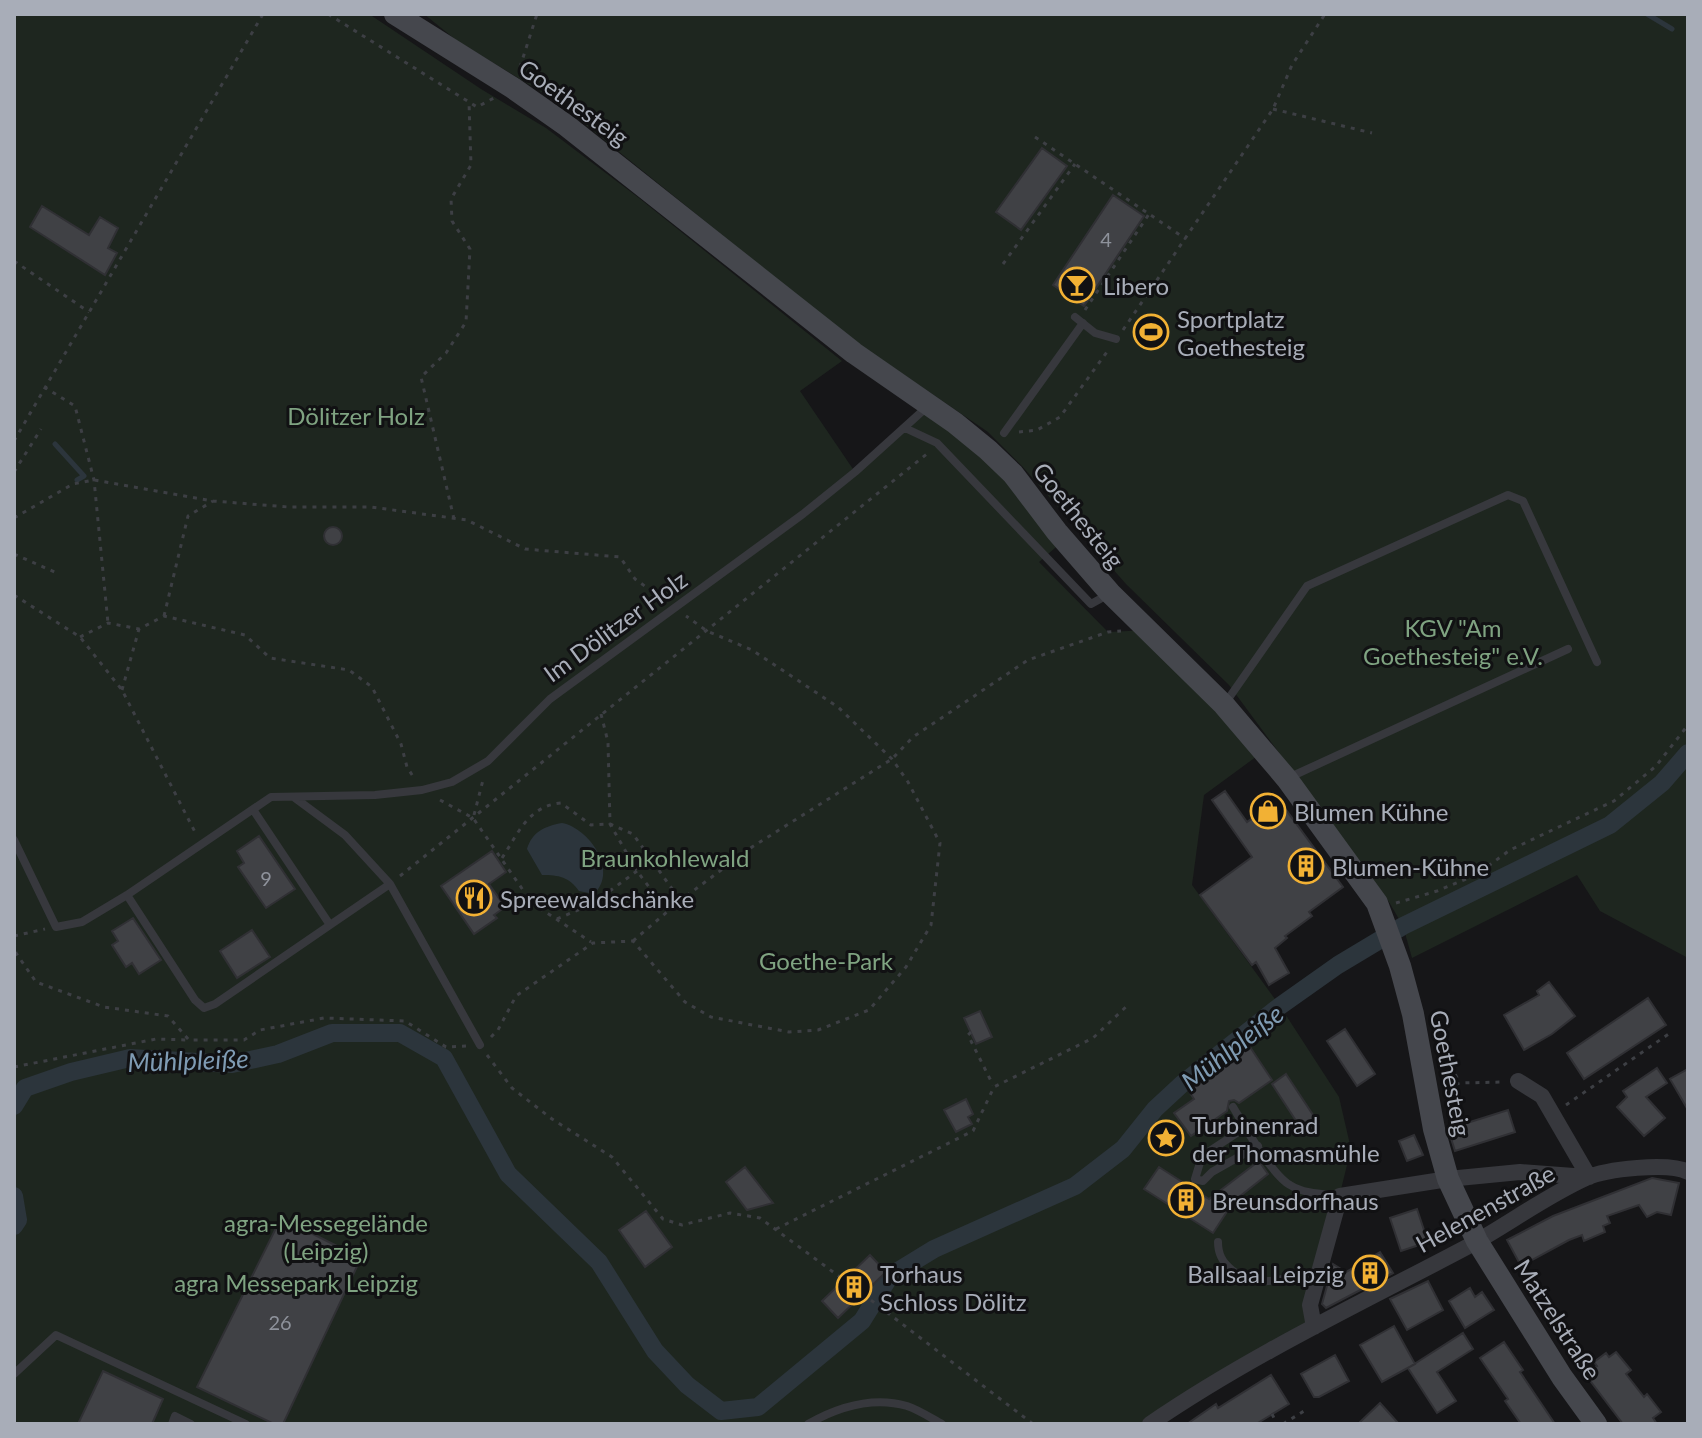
<svg xmlns="http://www.w3.org/2000/svg" width="1702" height="1438" viewBox="0 0 1702 1438" font-family="Lato,sans-serif">
	<rect width="100%" height="100%" fill="#161618"/>
	<path fill="#1e261f" d="M14,14H369L481,89L546,128L639,198L842,361L800,391L855,472L929,405L1064,540L1039,562L1108,632L1148,630L1264,751L1204,795L1192,885L1280,1006L1339,1097L1351,1149L1321,1270L1314,1327L1150,1424H14Z
		M424,14H1688V958L1600,911L1577,875L1412,958L1403,926L1389,902L1229,685L1126,584L1022,466L988,432L850,338L556,101L456,40Z"/>
	<path fill="#2c353c" d="M562,823C589,828 619,871 594,894L579,891C569,877 559,875 542,875L527,849C532,832 545,826 562,823Z"/>
	<g fill="none" stroke-linecap="round" stroke-linejoin="round">
		<path stroke="#2c353c" stroke-width="5" d="M1647,14L1672,29
			M55,444L84,476L77,480"/>
		<path stroke="#2c353c" stroke-width="18" d="M14,1106L25,1088L71,1072L130,1058L232,1064L278,1054L332,1033H400L444,1058L508,1174L599,1262L655,1351L687,1385L721,1411L758,1407L862,1321L890,1276L934,1249L1075,1186L1123,1149L1155,1109L1182,1084L1280,1006L1338,965L1403,926L1610,825L1662,783L1688,753
			M14,1196L18,1220L14,1226"/>
	</g>
	<path fill="#404145" stroke="#303034" stroke-width="2" d="M1042,148L1067,166L1021,230L996,212Z
		M1113,195L1144,216L1084,306L1053,285Z
		M42,206L89,235L100,217L118,228L108,248L117,253L105,275L30,227Z
		M324 536a9 9 0 1 1 18 0a9 9 0 1 1-18 0Z
		M1225,791L1247,822L1278,799L1343,887L1309,912L1312,916L1285,936L1287,938L1275,948L1289,973L1269,985L1256,962L1252,965L1200,895L1252,857L1212,800Z
		M259,836L295,889L266,908L238,867L244,863L237,851Z
		M492,851L506,872L489,884L505,907L494,915L497,918L474,934L441,886Z
		M133,918L161,960L139,974L132,963L126,967L112,945L118,941L112,931Z
		M252,930L270,957L237,978L220,951Z
		M1549,982L1575,1016L1552,1034L1524,1050L1504,1015L1539,995L1537,991Z
		M1648,998L1666,1025L1584,1079L1567,1053Z
		M980,1011L992,1037L976,1044L964,1018Z
		M1345,1029L1375,1074L1357,1086L1327,1041Z
		M1250,1047L1272,1080L1239,1103L1234,1100L1229,1101L1227,1111L1191,1136L1174,1113L1194,1099L1188,1090Z
		M1657,1068L1667,1083L1646,1097L1665,1118L1644,1136L1617,1107L1627,1097L1623,1091Z
		M1688,1069V1110L1670,1079Z
		M1286,1074L1319,1124L1304,1133L1272,1084Z
		M966,1099L973,1114L968,1117L972,1124L956,1132L944,1110Z
		M1508,1110L1515,1132L1455,1151L1448,1129Z
		M1414,1135L1423,1155L1407,1161L1399,1141Z
		M1259,1161L1268,1174L1234,1201L1213,1233L1144,1189L1159,1167L1209,1199Z
		M745,1167L773,1203L747,1210L726,1182Z
		M1652,1178L1679,1183L1671,1215L1657,1212L1647,1217L1639,1205L1607,1216L1610,1223L1603,1226L1605,1232L1584,1241L1582,1235L1569,1240L1521,1266L1507,1240L1553,1216Z
		M1417,1209L1428,1242L1401,1251L1390,1218Z
		M646,1211L672,1247L645,1267L619,1230Z
		M281,1218L361,1258L283,1424H274L197,1387Z
		M1380,1252L1393,1273L1326,1308L1322,1304L1333,1264L1346,1272Z
		M870,1255L886,1272L838,1318L822,1301Z
		M1428,1281L1443,1310L1407,1330L1390,1299Z
		M1470,1288L1475,1297L1482,1292L1494,1310L1465,1328L1449,1301Z
		M1394,1326L1415,1364L1382,1382L1360,1345Z
		M1463,1333L1473,1349L1437,1372L1456,1401L1437,1413L1408,1368Z
		M1504,1342L1523,1370L1520,1372L1555,1424H1521L1505,1401L1508,1399L1480,1358Z
		M1616,1352L1631,1370L1626,1374L1644,1397L1647,1394L1661,1412L1653,1418L1657,1424H1623L1585,1374L1597,1366L1594,1362L1606,1353L1609,1357Z
		M1335,1355L1349,1381L1319,1397H1314L1301,1374Z
		M103,1371L163,1399L152,1424H78Z
		M1271,1375L1289,1404L1256,1424H1187L1216,1404L1218,1408Z
		M1380,1403L1399,1424H1358Z"/>
	<g fill="none" stroke-linecap="round" stroke-linejoin="round">
		<path stroke="#3d3f44" stroke-width="3" stroke-dasharray="4 6" stroke-linecap="butt" d="M328,14L477,107L494,98
			M520,67L537,14
			M1273,109L1372,133
			M1035,137L1186,239
			M14,261L89,312
			M1003,264L1075,164
			M1085,310L1149,214
			M1123,330L1273,109L1292,65L1325,14
			M44,387L75,406L94,480L108,623
			M1019,432L1037,430L1060,417L1109,349
			M14,441L263,14
			M14,472L41,429
			M14,518L73,484L94,480L213,501L288,507H371L467,520L525,549L620,557L635,579L664,600
			M454,519L421,377L446,353L466,322L470,249L452,221L451,199L471,165L469,102
			M14,554L59,574
			M14,595L80,637L122,690L196,834
			M164,616L188,516L213,501
			M80,637L108,623L139,629L164,616L245,635L270,658L349,670L372,687L401,744L407,767L414,778
			M122,690L139,629
			M601,714L608,742L610,824L637,871L667,911
			M440,800L473,818L532,903L591,942
			M474,815L483,780
			M502,858C518,834 528,806 561,803L591,825L610,824L633,834L680,900
			M400,876L928,453
			M1396,903L1437,891L1476,875L1510,850L1614,801L1656,766L1688,725
			M557,919L592,904L637,871
			M14,936L45,929
			M633,941L681,900L752,847L892,759L913,737L1028,660L1108,632L1121,631
			M14,942L16,953L36,982L104,1007L168,1016L189,1040H244L260,1030L324,1018L405,1021L446,1047L466,1046
			M971,1032L968,1035L993,1085
			M491,1037L498,1030L516,996L593,943L633,941L685,1002L711,1017L789,1032L818,1030L869,1010L906,967L931,925L940,843L908,782L892,759L838,707L752,650L707,631L686,616
			M1441,1048L1460,1083
			M487,1055L512,1088L552,1119L612,1157L663,1219L682,1225L730,1213L760,1218L844,1280
			M14,1067L156,1039L187,1040
			M1446,1087L1460,1083L1502,1082
			M1566,1105L1670,1033
			M776,1229L973,1131L994,1087L1093,1038L1129,1004
			M863,1294L1033,1424
			M1272,1414L1277,1424
			M1283,1424L1304,1411"/>
		<path stroke="#37383d" stroke-width="8" d="M1075,317L1095,333L1116,339
			M905,428L937,443L1091,604L1109,594
			M1004,433L1083,323
			M1224,705L1307,586L1508,495L1523,501L1597,662
			M1288,778L1568,649
			M295,798L345,835L390,884L480,1045
			M14,840L56,927L82,922L127,895L271,797L375,795L422,790L452,782L488,761L550,699L803,514L855,472L928,406
			M127,895L195,1000L204,1008L215,1004L330,925L254,811
			M330,925L390,884
			M1233,1107C1245,1127 1272,1175 1290,1185C1304,1194 1324,1194 1340,1196
			M1246,1127L1202,1156L1195,1179L1203,1181L1212,1172L1258,1146
			M1218,1242C1218,1254 1222,1262 1232,1270C1257,1291 1289,1277 1318,1271
			M14,1374L56,1335L246,1424
			M172,1424L175,1416L191,1424
			M808,1424C838,1407 872,1396 907,1406C919,1410 931,1418 942,1424"/>
		<path stroke="#37383d" stroke-width="16" d="M1518,1081L1542,1096L1589,1177
			M1314,1327L1310,1305L1340,1196L1448,1179L1520,1172L1587,1177
			M1150,1424C1249,1356 1359,1304 1465,1248C1506,1226 1544,1197 1586,1178C1606,1169 1669,1162 1688,1172"/>
		<path stroke="#45474d" stroke-width="22" d="M395,14L513,88L567,126L854,353L955,423L988,450L1013,474L1057,532L1110,593L1224,705L1287,779L1377,903L1400,966L1413,1014L1434,1129L1448,1179L1477,1241L1562,1377L1596,1424"/>
	</g>
	<defs>
		<g id="bar-ring" transform="scale(1.8)"><circle r="9.5" fill="#111113" stroke="#f2b134" stroke-width="1.5"/><path d="M-6-5H6L.8 .8V4.5H3.5V6h-7V4.5H-.8V.8Z" fill="#f2b134"/></g>
		<g id="stadium-ring" transform="scale(1.8)"><circle r="9.5" fill="#111113" stroke="#f2b134" stroke-width="1.5"/><path d="M0-5a6.5 5 0 1 0 0 10a6.5 5 0 1 0 0-10ZM-3.5-1.8h7v3.6h-7Z" fill="#f2b134"/></g>
		<g id="shop-ring" transform="scale(1.8)"><circle r="9.5" fill="#111113" stroke="#f2b134" stroke-width="1.5"/><path d="M-5-2.5h2.3a2.7 3.5 0 0 1 5.4 0H5L5.5 6h-11ZM-1.5-2.5h3a1.5 2.3 0 0 0-3 0Z" fill="#f2b134"/></g>
		<g id="building-ring" transform="scale(1.8)"><circle r="9.5" fill="#111113" stroke="#f2b134" stroke-width="1.5"/><path d="M-4-6H4V6H1V3H-1V6H-4ZM-2.5-4.3h1.7v1.8h-1.7ZM.8-4.3h1.7v1.8H.8ZM-2.5-1h1.7V.8h-1.7ZM.8-1h1.7V.8H.8Z" fill="#f2b134"/></g>
		<g id="restaurant-ring" transform="scale(1.8)"><circle r="9.5" fill="#111113" stroke="#f2b134" stroke-width="1.5"/><path d="M-5-6h1v4h1v-4h1v4h1v-4h1v5L-1.5 .5V6h-2V.5L-5-1ZM5-6V6H3V1.5H1.5Q1.5-4 5-6Z" fill="#f2b134"/></g>
		<g id="sight-ring" transform="scale(1.8)"><circle r="9.5" fill="#111113" stroke="#f2b134" stroke-width="1.5"/><path d="M0-6L1.8-2.2L6-1.7L2.9 1.2L3.7 5.4L0 3.3L-3.7 5.4L-2.9 1.2L-6-1.7L-1.8-2.2Z" fill="#f2b134"/></g>
	</defs>
	<g fill-rule="evenodd">
		<use href="#bar-ring" x="1077" y="285"/>
		<use href="#stadium-ring" x="1151" y="332"/>
		<use href="#shop-ring" x="1268" y="811"/>
		<use href="#building-ring" x="1306" y="866"/>
		<use href="#restaurant-ring" x="474" y="898"/>
		<use href="#sight-ring" x="1166" y="1138"/>
		<use href="#building-ring" x="1186" y="1200"/>
		<use href="#building-ring" x="1370" y="1273"/>
		<use href="#building-ring" x="854" y="1287"/>
	</g>
	<g text-anchor="middle" dominant-baseline="central" stroke-width="6" stroke-linejoin="round" paint-order="stroke">
		<g font-size="20" fill="#8e929b">
			<text x="1106" y="239">4</text>
			<text x="266" y="878">9</text>
			<text x="280" y="1322">26</text>
		</g>
		<g font-size="24" fill="#a8adb8" stroke="#111113">
			<text transform="translate(574 102) rotate(36)">Goethesteig</text>
			<text transform="translate(1079 515) rotate(51)">Goethesteig</text>
			<text transform="translate(615 626) rotate(-36)">Im Dölitzer Holz</text>
			<text transform="translate(1451 1073) rotate(79)">Goethesteig</text>
			<text transform="translate(1485 1208) rotate(-29)">Helenenstraße</text>
			<text transform="translate(1558 1319) rotate(57)">Matzelstraße</text>
		</g>
		<g font-size="24" fill="#a8adb8" stroke="#111113" text-anchor="start">
			<text x="1103" y="285">Libero</text>
			<text x="1177" y="318">Sportplatz<tspan x="1177" dy="28">Goethesteig</tspan></text>
			<text x="1294" y="811">Blumen Kühne</text>
			<text x="1332" y="866">Blumen-Kühne</text>
			<text x="500" y="898">Spreewaldschänke</text>
			<text x="1192" y="1124">Turbinenrad<tspan x="1192" dy="28">der Thomasmühle</tspan></text>
			<text x="1212" y="1200">Breunsdorfhaus</text>
			<text x="880" y="1273">Torhaus<tspan x="880" dy="28">Schloss Dölitz</tspan></text>
			<text x="1344" y="1273" text-anchor="end">Ballsaal Leipzig</text>
		</g>
		<g font-size="24" fill="#7fa381" stroke="#111113">
			<text x="356" y="415">Dölitzer Holz</text>
			<text x="1453" y="627">KGV "Am<tspan x="1453" dy="28">Goethesteig" e.V.</tspan></text>
			<text x="665" y="857">Braunkohlewald</text>
			<text x="826" y="960">Goethe-Park</text>
			<text x="326" y="1222">agra-Messegelände<tspan x="326" dy="28">(Leipzig)</tspan></text>
			<text x="296" y="1282">agra Messepark Leipzig</text>
		</g>
		<g font-size="26" font-style="italic" fill="#7f9bb3" stroke="#111113">
			<text transform="translate(1232 1047) rotate(-38)">Mühlpleiße</text>
			<text transform="translate(188 1060) rotate(-2)">Mühlpleiße</text>
		</g>
	</g>
	<rect width="1702" height="1438" fill="none" stroke="#a8adb8" stroke-width="32"/>
</svg>
